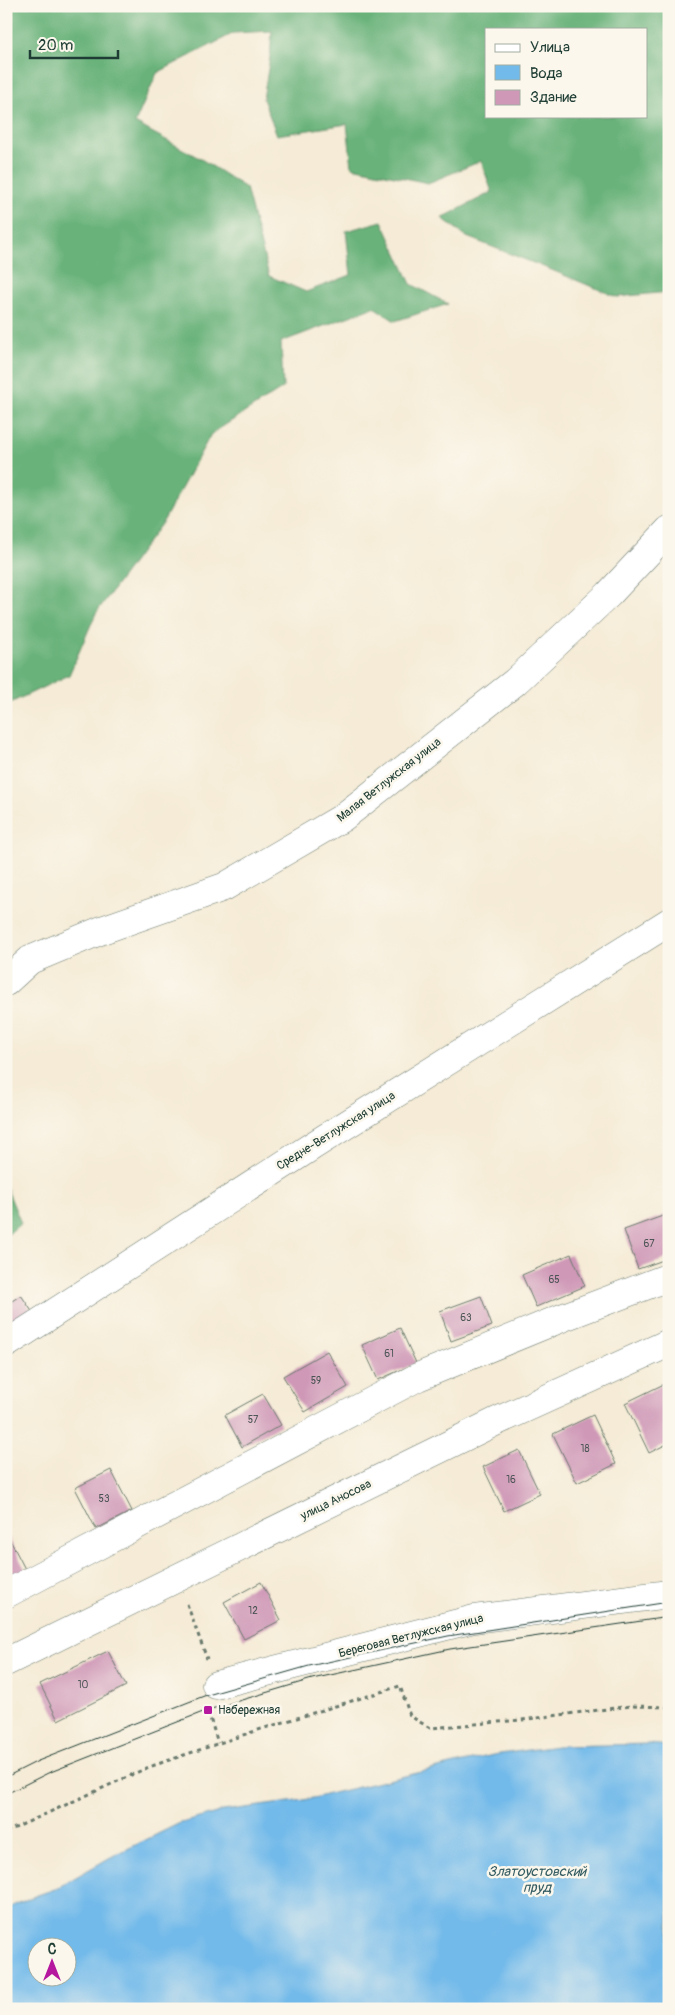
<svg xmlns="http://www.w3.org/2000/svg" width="675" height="2015" viewBox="0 0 675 2015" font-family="Pangolin,sans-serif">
	<rect width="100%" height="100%" fill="#fbf7ec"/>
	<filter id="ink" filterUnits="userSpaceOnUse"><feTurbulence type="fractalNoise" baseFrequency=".02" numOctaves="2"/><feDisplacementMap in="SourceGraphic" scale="10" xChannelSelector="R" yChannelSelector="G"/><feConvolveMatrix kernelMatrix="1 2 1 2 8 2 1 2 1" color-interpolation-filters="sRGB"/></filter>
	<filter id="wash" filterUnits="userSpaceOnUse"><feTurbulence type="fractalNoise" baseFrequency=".0096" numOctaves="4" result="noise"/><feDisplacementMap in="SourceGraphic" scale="20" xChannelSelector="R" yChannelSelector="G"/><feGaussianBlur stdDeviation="1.12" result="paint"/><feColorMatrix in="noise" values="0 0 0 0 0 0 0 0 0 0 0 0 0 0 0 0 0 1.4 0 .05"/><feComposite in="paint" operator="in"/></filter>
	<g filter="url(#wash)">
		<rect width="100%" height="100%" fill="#f5ebd6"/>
		<path fill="#69b27a" stroke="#447857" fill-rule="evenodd" d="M6,6H669V292L617,297L554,271L467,237L442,218L492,192L481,161L428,183L352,167L347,124L277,135L263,99L270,57L272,31L234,33L157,73L135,123L201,159L246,188L269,276L306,292L351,275L346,231L382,221L411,284L448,304L395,321L374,307L281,342L283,388L211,434L164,520L96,613L69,675L6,705ZM486,29H646V116H486Z
			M6,1187L21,1223L6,1236Z"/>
		<path fill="#72baea" stroke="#487c8f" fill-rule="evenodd" d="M649,1744L669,1746V2009H6V1909L32,1897L55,1889L109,1858L178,1824L223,1811L304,1800L493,1755L557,1746ZM38,1948H68V1978H38Z"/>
		<g id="blocks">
			<path fill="#cf98b7" d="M668,1214L669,1258L638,1269L624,1230Z
				M571,1254L585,1286L536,1307L522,1275Z
				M21,1295L37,1319L6,1339V1305Z
				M481,1296L492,1326L451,1341L440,1311Z
				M400,1328L416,1363L378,1380L362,1345Z
				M327,1351L348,1387L305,1412L283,1376Z
				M664,1384L669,1394V1443L649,1453L625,1403Z
				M263,1394L281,1425L242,1447L225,1415Z
				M593,1415L616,1464L577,1483L553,1434Z
				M519,1450L540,1494L504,1511L483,1467Z
				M111,1470L132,1511L96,1529L75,1488Z
				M6,1532L26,1571L6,1580Z
				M261,1582L281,1620L244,1639L224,1602Z
				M108,1651L126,1686L58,1720L40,1684Z"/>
		</g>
	</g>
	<g filter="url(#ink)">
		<use href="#blocks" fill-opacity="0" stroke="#6a7a6d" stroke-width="1"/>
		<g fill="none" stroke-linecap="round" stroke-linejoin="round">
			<g stroke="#6a7a6d" stroke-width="29">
				<path id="minor" d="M6,982L30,960L102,930L224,887L342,818L515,682L609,594L669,530
					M6,1344L314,1145L669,922
					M6,1594L418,1377L564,1317L669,1277
					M216,1685L474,1619L669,1594"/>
			</g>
			<g stroke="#6a7a6d" stroke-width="29">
				<path id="major" d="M6,1662L495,1422L669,1343"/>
			</g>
			<path stroke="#6a7a6d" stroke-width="3" stroke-dasharray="4 4" stroke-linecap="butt" d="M187,1604L207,1659
				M208,1712L218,1743
				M6,1832L149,1767L255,1731L400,1686L410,1716L430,1728L521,1720L631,1706L669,1707"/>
			<use href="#minor" stroke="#fff" stroke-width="28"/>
			<use href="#major" stroke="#fff" stroke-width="28"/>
			<path stroke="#1f3d34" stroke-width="1" d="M6,1777L38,1761L204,1696L309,1666L448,1636L669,1602
				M6,1794L48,1773L208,1710L312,1679L450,1649L669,1617"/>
		</g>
	</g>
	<rect fill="#b5179e" stroke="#fbf7ec" stroke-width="2" x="203" y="1705" width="10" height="10" rx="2.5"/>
	<g text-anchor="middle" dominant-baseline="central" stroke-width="5" stroke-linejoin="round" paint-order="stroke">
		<g font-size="10" fill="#4b5455">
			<text x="649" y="1244">67</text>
			<text x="554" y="1280">65</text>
			<text x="466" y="1318">63</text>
			<text x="389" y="1354">61</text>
			<text x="316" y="1381">59</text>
			<text x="253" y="1420">57</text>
			<text x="585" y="1449">18</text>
			<text x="511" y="1480">16</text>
			<text x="104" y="1499">53</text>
			<text x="253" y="1611">12</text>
			<text x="83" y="1685">10</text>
		</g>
		<g font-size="12" fill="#1f3d34" stroke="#fbf7ec">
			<text transform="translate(389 780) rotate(-38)">Малая Ветлужская улица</text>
			<text transform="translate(336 1131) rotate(-32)">Средне-Ветлужская улица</text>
			<text transform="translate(336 1500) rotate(-26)">улица Аносова</text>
			<text transform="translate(411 1636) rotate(-14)">Береговая Ветлужская улица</text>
		</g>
		<g font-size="12" fill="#1f3d34" stroke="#fbf7ec" text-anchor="start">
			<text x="218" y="1710">Набережная</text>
		</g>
		<g font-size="14" font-style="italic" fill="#345c62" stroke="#fbf7ec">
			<text x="537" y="1871">Златоустовский<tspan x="537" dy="16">пруд</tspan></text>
		</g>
	</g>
	<rect width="675" height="2015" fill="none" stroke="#fbf7ec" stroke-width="25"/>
	<rect x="485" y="28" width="162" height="90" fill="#fbf7ec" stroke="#a3ada2"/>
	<rect x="495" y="44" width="25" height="8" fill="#ffffff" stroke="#a3ada2"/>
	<text x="530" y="52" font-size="15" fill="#1f3d34">Улица</text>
	<rect x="495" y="65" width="25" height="15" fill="#72baea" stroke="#a3ada2"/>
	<text x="530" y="78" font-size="15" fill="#1f3d34">Вода</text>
	<rect x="495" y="90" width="25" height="15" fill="#cf98b7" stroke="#a3ada2"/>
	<text x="530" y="102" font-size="15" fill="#1f3d34">Здание</text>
	<g transform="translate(52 1962)"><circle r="24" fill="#fbf7ec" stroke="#a3ada2"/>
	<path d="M0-4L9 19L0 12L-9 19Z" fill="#b5179e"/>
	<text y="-8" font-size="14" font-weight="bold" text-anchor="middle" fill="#1f3d34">С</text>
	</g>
	<path d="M30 50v8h88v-8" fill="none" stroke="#1f3d34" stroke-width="2.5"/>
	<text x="38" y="50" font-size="15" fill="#1f3d34" stroke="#fbf7ec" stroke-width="4" paint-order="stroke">20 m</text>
</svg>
